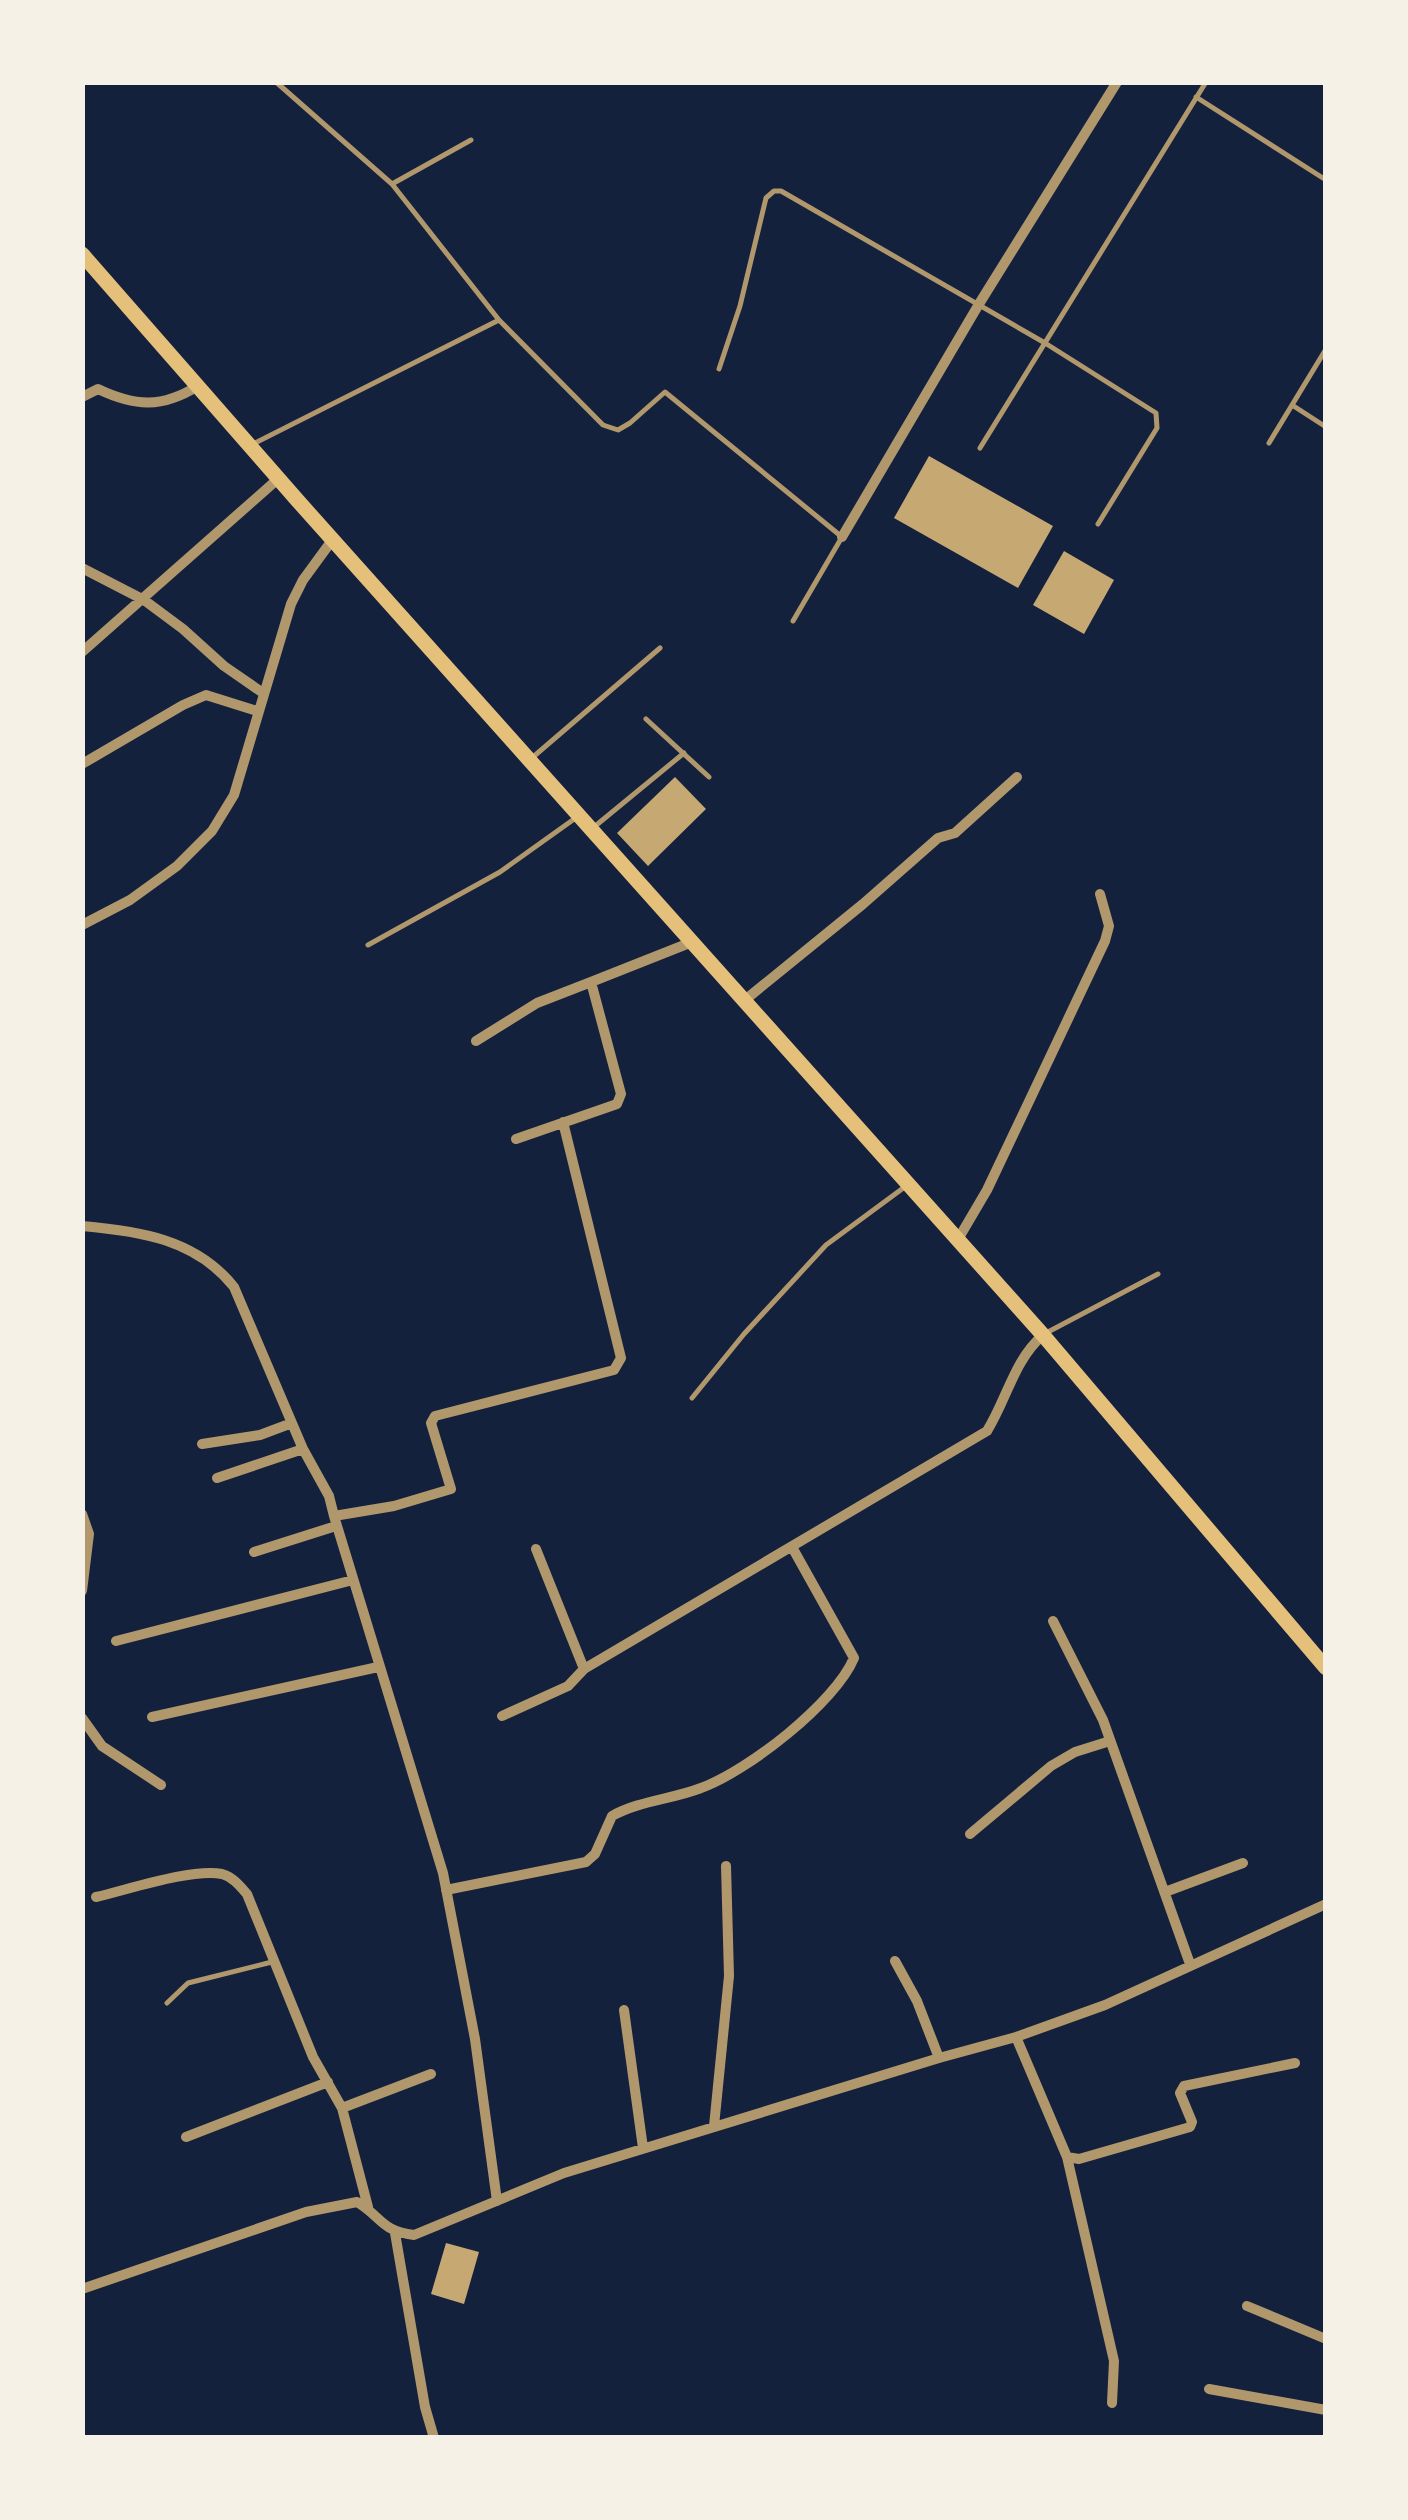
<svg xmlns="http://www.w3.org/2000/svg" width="1408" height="2520" viewBox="0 0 1408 2520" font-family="'Space Grotesk',sans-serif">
	<rect width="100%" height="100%" fill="#14213d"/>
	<path fill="#c6a872" d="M929,456L1053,526L1018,588L894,518Z
		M1064,551L1114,580L1084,634L1033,605Z
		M675,777L706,809L648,866L617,833Z
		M446,2243L479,2252L464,2304L431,2294Z"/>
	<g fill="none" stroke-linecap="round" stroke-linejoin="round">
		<path stroke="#b1986c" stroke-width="5" d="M276,82L392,184L499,320L603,425L618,430L630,423L665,392L842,537L793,621
			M1196,97L1326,180
			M392,184L471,140
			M719,369L740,306L766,198L774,191H781L1045,343L1156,413L1157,428L1098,524
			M1292,405L1326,427
			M1269,443L1326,349
			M251,445L499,320
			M980,448L1206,82
			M646,719L709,777
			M533,757L660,648
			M594,827L684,753
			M368,945L500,872L577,817
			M1046,1333L1158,1274
			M692,1398L744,1334L826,1245L906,1186
			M167,2003L188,1983L272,1962"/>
		<path stroke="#b1986c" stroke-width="10" d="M82,397L98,389C136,407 162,408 198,386
			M842,537L979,304L1117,82
			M82,568L144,600L183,629L224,666L263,693
			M82,652L279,478
			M82,764L183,705L206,695L257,711
			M82,925L130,900L177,866L212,831L234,795L291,604L303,580L333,539
			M745,1000L863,904L938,838L955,833L1017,777
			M476,1041L537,1003L591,982
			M516,1139L617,1104L621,1094L591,982L692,942
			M82,1226C139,1231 196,1239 234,1287L303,1449L329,1496L334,1516
			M957,1241L987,1190L1105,941L1109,926L1100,894
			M202,1444L260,1435L292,1423
			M217,1478L303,1449
			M82,1514L89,1534L82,1591
			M536,1549L584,1669
			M254,1552L336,1526
			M1053,1621L1103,1720L1190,1964
			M116,1641L353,1580
			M502,1716L568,1686L584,1669L987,1431C1007,1399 1014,1360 1043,1335
			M152,1717L378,1667
			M82,1718L102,1746L161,1785
			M970,1834L1051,1766L1075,1752L1110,1741
			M446,1890L586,1862L595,1854L612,1816C638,1801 673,1799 701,1788C748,1771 835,1703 854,1658L792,1547
			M1165,1892L1243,1863
			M96,1897C127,1890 192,1868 222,1874C233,1877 240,1886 247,1894L313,2057L342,2108L368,2207
			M895,1961L917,2001L939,2058
			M624,2010L643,2148
			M1016,2037L1067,2157L1079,2159L1190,2127L1192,2122L1180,2093L1184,2086L1295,2063
			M342,2108L431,2074
			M714,2126L729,1976L726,1866
			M186,2137L328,2082
			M1067,2157L1114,2361L1112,2403
			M497,2201L475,2039L443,1873L334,1516L394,1506L451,1489L431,1423L435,1416L614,1370L621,1358L563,1122
			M395,2233L425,2407L434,2438
			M82,2289L306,2212L357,2202C382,2217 381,2231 414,2235L564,2173L939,2058L1016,2037L1105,2005L1326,1904
			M1247,2306L1326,2339
			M1209,2389L1326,2410"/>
		<path stroke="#e5c07b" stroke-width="15" d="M82,254L298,501L1043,1335L1326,1668"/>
	</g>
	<rect width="1408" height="2520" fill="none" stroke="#f6f1e7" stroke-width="170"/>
</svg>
